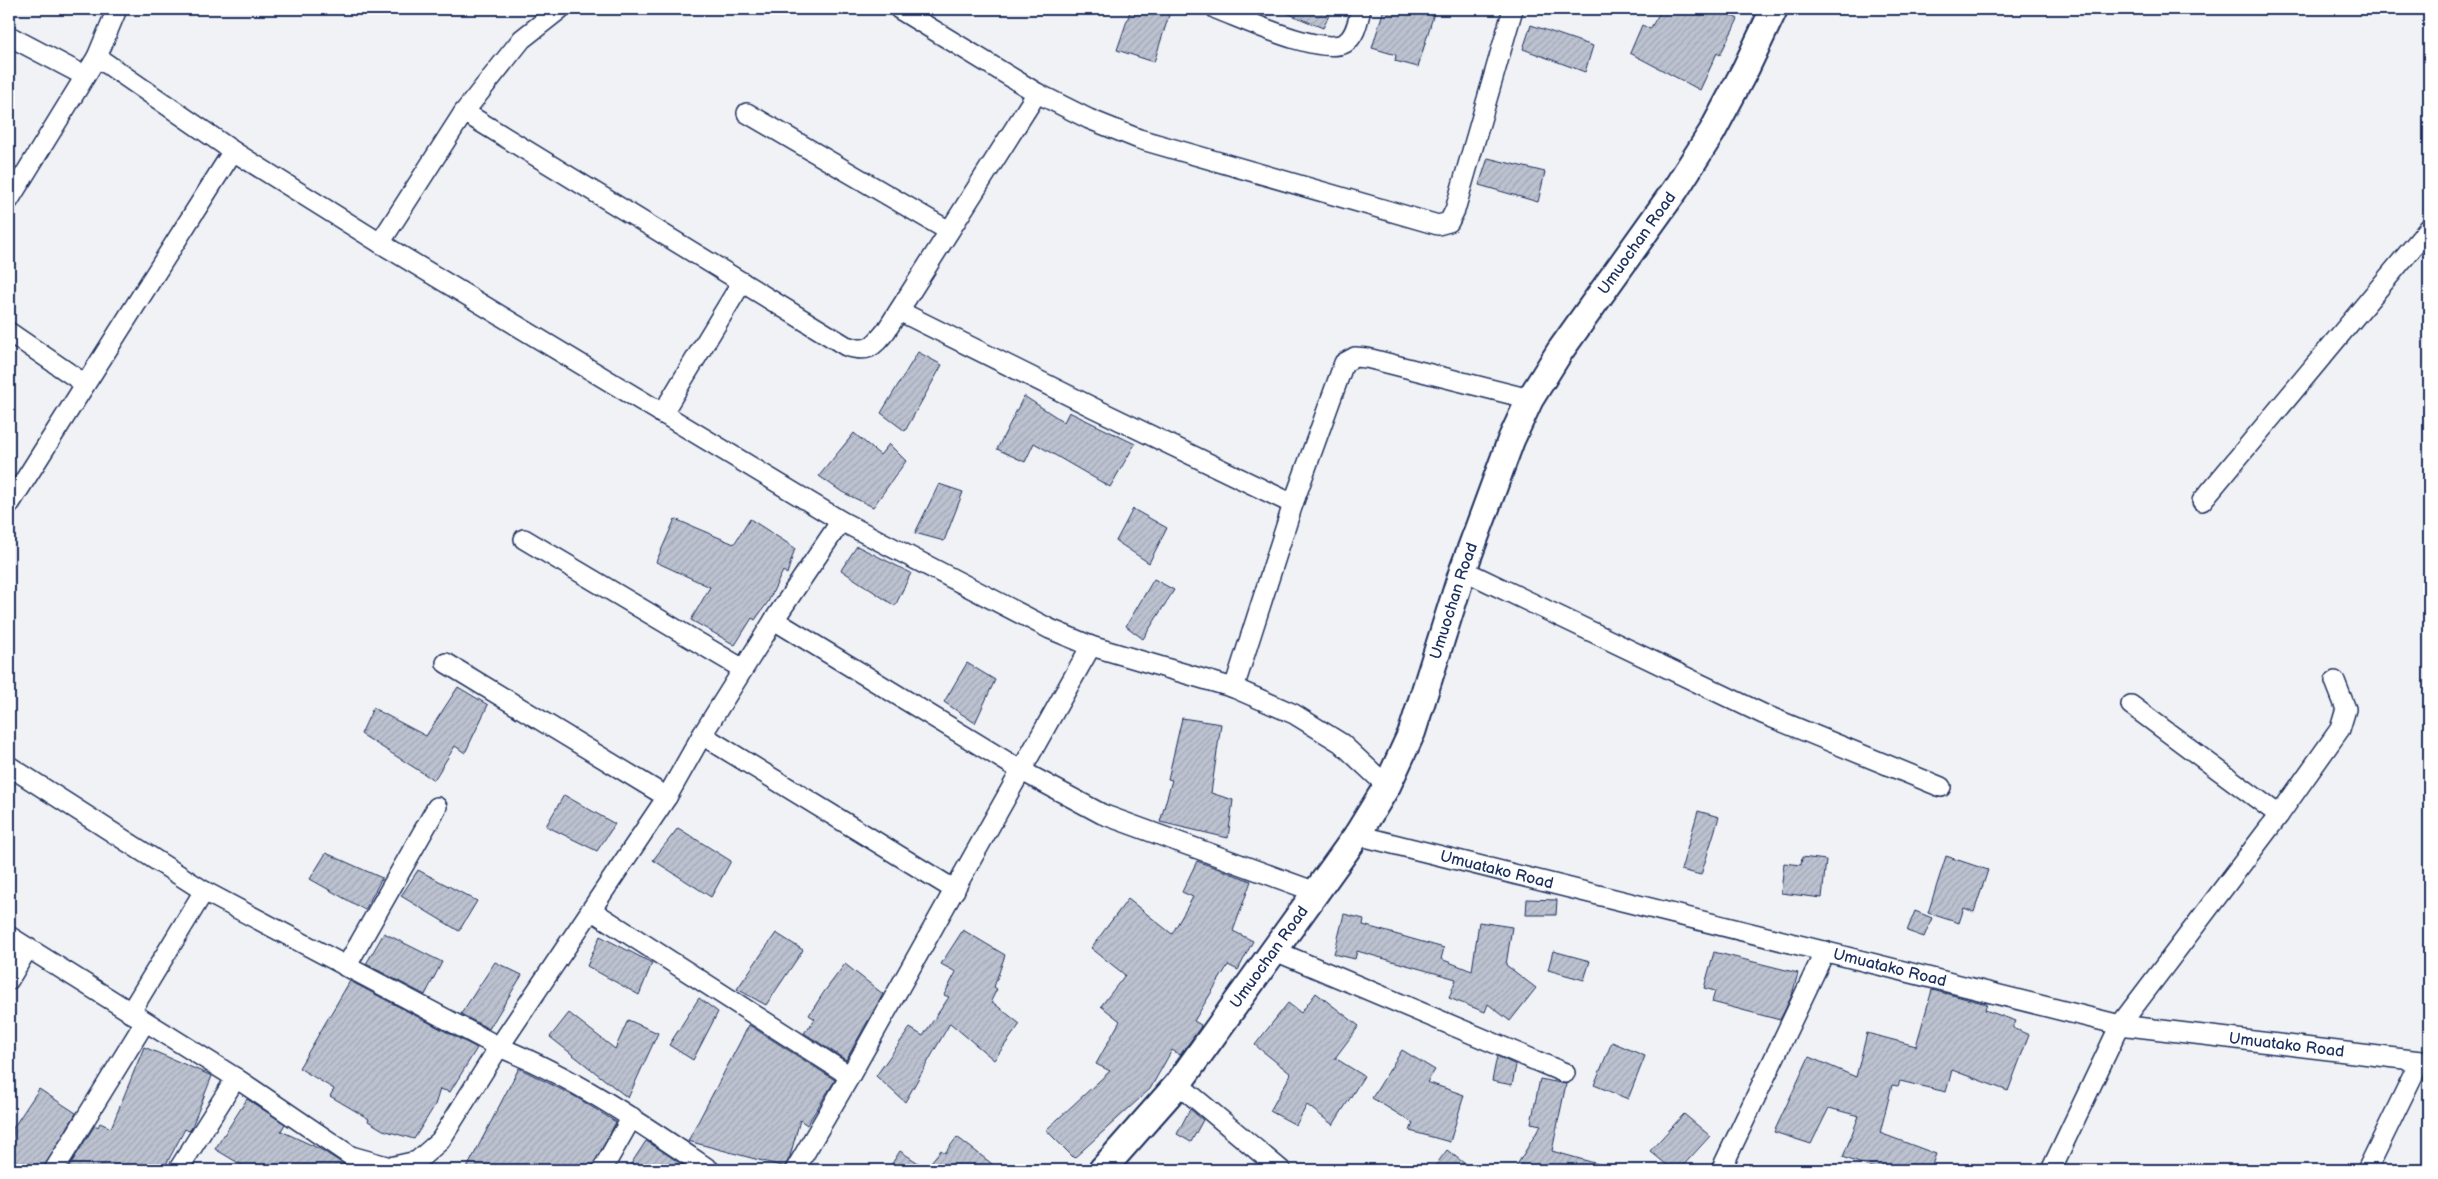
<svg xmlns="http://www.w3.org/2000/svg" width="2438" height="1179" viewBox="0 0 2438 1179" font-family="'Balsamiq Sans',sans-serif">
	<defs>
		<pattern id="building-hatch" width="6" height="6" patternUnits="userSpaceOnUse" patternTransform="scale(1.25)"><rect width="6" height="6" fill="#bcc2d0"/><path d="M-1 1l2-2M0 6l6-6M5 7l2-2" fill="none" stroke="#a1a7b5"/></pattern>
	</defs>
	<rect width="100%" height="100%" fill="#f1f2f5"/>
	<filter id="ink" filterUnits="userSpaceOnUse"><feTurbulence type="fractalNoise" baseFrequency=".02" numOctaves="2"/><feDisplacementMap in="SourceGraphic" scale="10" xChannelSelector="R" yChannelSelector="G"/><feConvolveMatrix kernelMatrix="1 2 1 2 8 2 1 2 1" color-interpolation-filters="sRGB"/></filter>
	<g filter="url(#ink)">
		<path fill="url(#building-hatch)" stroke="#1b2f5e" d="M1131,9H1171L1154,62L1117,50Z
			M1277,9H1332L1323,28Z
			M1384,9H1418L1434,13L1418,67L1395,61L1396,55L1372,48Z
			M1662,9H1720L1738,19L1720,55L1717,53L1700,90L1630,53L1642,25L1650,29Z
			M1531,25L1593,46L1585,72L1523,49Z
			M1488,158L1545,172L1538,202L1479,185Z
			M918,352L942,365L905,431L881,413Z
			M1024,396L1064,422L1069,412L1135,444L1110,487L1034,443L1025,462L997,449Z
			M854,433L880,455L889,444L906,461L873,507L842,492L819,476Z
			M939,484L963,492L944,541L915,533Z
			M1133,509L1167,528L1149,563L1116,541Z
			M675,519L734,544L750,519L795,548L787,574L783,571L768,602L755,620L752,618L735,645L691,620L710,587L656,562Z
			M857,546L911,573L895,606L841,570Z
			M1154,579L1174,590L1143,639L1126,626Z
			M967,663L995,680L975,723L944,702Z
			M458,687L488,705L465,753L455,746L434,780L361,734L373,708L426,736Z
			M1182,718L1221,724L1211,793L1233,800L1228,838L1160,822L1172,780L1168,779Z
			M564,795L615,824L597,851L546,826Z
			M1698,811L1719,817L1701,875L1681,870Z
			M678,828L731,861L711,897L653,860Z
			M326,853L382,878L365,910L310,879Z
			M1946,856L1988,870L1974,912L1964,908L1959,923L1928,913Z
			M1802,857L1826,860L1822,898L1781,893L1784,863L1801,865Z
			M1197,861L1251,881L1233,931L1253,941L1238,970L1228,965L1194,1021L1201,1025L1200,1028L1180,1055L1172,1050L1150,1089L1074,1158L1046,1130L1110,1071L1096,1064L1120,1021L1101,1006L1125,975L1091,948L1128,899L1172,934L1193,897L1182,892Z
			M418,870L477,901L459,931L401,896Z
			M1527,899L1557,900L1556,915H1526Z
			M1915,911L1932,918L1924,937L1907,931Z
			M1344,914L1364,919L1363,925L1444,948L1441,959L1472,971L1479,922L1512,927L1506,965L1536,988L1510,1021L1488,1004L1485,1012L1449,998L1456,979L1357,951L1355,959L1334,954Z
			M963,930L1005,955L994,987L997,989L991,1001L1020,1024L994,1060L950,1023L905,1102L876,1076L910,1028L923,1036L949,997L944,995L956,972L941,964Z
			M384,933L442,962L425,995L366,964Z
			M776,933L803,950L766,1005L737,989Z
			M600,936L652,963L639,995L587,966Z
			M1553,951L1590,961L1584,980L1548,970Z
			M1714,952L1798,973L1792,995L1780,1020L1712,1002L1715,991L1704,988Z
			M495,962L522,975L489,1029L461,1014Z
			M845,964L883,994L846,1060L804,1033L815,1019L809,1015L824,992Z
			M350,981L477,1048L450,1092L440,1089L435,1105L414,1139L383,1130L368,1121L369,1119L330,1096L334,1089L299,1068Z
			M1932,990L1987,1004L1985,1010L2016,1021L2013,1028L2029,1035L2008,1091L1952,1070L1946,1092L1900,1081L1898,1086L1892,1085L1880,1133L1936,1154L1930,1170H1878L1843,1157L1859,1116L1829,1108L1811,1144L1774,1132L1809,1057L1856,1077L1867,1033L1916,1046Z
			M1316,993L1359,1026L1335,1058L1364,1076L1333,1125L1307,1105L1296,1125L1270,1111L1291,1074L1255,1045L1288,1003L1301,1013Z
			M699,998L718,1012L693,1060L669,1045Z
			M569,1013L615,1049L628,1020L658,1033L628,1098L550,1037Z
			M749,1025L835,1080L807,1125L800,1120L790,1156L785,1167L688,1141Z
			M1612,1042L1645,1056L1628,1099L1594,1085Z
			M144,1047L212,1076L191,1129L189,1131L185,1129L163,1170H67L95,1125L98,1127L100,1123L111,1128Z
			M1402,1050L1435,1070L1427,1082L1464,1095L1450,1142L1410,1131L1413,1123L1372,1098Z
			M1497,1056L1516,1065L1512,1085L1492,1081Z
			M519,1068L576,1097L616,1122L591,1170H466Z
			M1540,1079L1566,1084L1552,1151L1605,1166L1604,1170H1514L1541,1125L1531,1123Z
			M39,1089L76,1113L43,1170H9V1146L12,1141L13,1128Z
			M247,1099L285,1124L281,1131L320,1149L345,1165L360,1170H250L215,1149Z
			M1190,1109L1203,1120L1191,1142L1177,1134Z
			M1684,1114L1710,1136L1679,1170H1673L1650,1151Z
			M957,1137L1000,1170H888L900,1151L926,1168L941,1150L945,1153Z
			M646,1141L653,1145L690,1170H627Z
			M1447,1150L1473,1170H1432Z"/>
		<g fill="none" stroke-linecap="round" stroke-linejoin="round">
			<g stroke="#1b2f5e" stroke-width="22">
				<g id="street">
					<path d="M899,9L1037,93L1089,119L1139,139L1438,225L1449,222L1455,210L1513,9"/>
					<path d="M1216,9C1243,19 1321,56 1345,43C1356,36 1358,20 1361,9"/>
					<path d="M9,36L85,76"/>
					<path d="M97,57L233,151L380,243L841,521L1050,629L1091,646L1234,688L1294,714L1341,743L1387,786"/>
					<path d="M464,112L846,346C868,353 872,348 886,331L1037,93"/>
					<path d="M747,113L949,231"/>
					<path d="M9,200L97,57L117,9"/>
					<path d="M380,243L464,112L522,39L560,9"/>
					<path d="M899,311L1094,408L1293,504"/>
					<path d="M9,332L85,384"/>
					<path d="M662,414L742,282"/>
					<path d="M2202,501L2429,228"/>
					<path d="M9,505L233,151"/>
					<path d="M524,539L743,669"/>
					<path d="M1463,570L1763,714L1941,787"/>
					<path d="M774,620L1022,771L1102,814L1316,892"/>
					<path d="M446,663L667,797"/>
					<path d="M1234,688L1293,504L1344,363L1355,357L1367,358L1530,399"/>
					<path d="M2131,705L2279,815"/>
					<path d="M702,735L955,890"/>
					<path d="M9,766L204,891L499,1047C576,1078 642,1124 710,1170"/>
					<path id="s1" d="M1357,835L2120,1025L2429,1062"/>
					<path d="M591,910L850,1076"/>
					<path d="M9,936L236,1078L351,1156L390,1167L417,1161L440,1141L499,1047L667,797L702,735L774,620L841,521"/>
					<path d="M1273,950L1565,1073"/>
					<path d="M346,967L437,807"/>
					<path d="M9,980L28,948"/>
					<path d="M130,1013L204,891"/>
					<path d="M1178,1084L1281,1170"/>
					<path d="M54,1170L145,1022"/>
					<path d="M178,1170L236,1078"/>
					<path d="M602,1170L632,1117"/>
					<path d="M795,1170L850,1076L1091,646"/>
					<path d="M1721,1170L1825,951"/>
					<path d="M2051,1170L2120,1025L2279,815L2340,729L2346,709L2335,681"/>
					<path d="M2367,1170L2420,1061"/>
				</g>
			</g>
			<g stroke="#1b2f5e" stroke-width="30">
				<g id="secondary">
					<path id="s2" d="M1102,1170L1178,1084L1357,835L1387,786L1412,732L1463,570L1511,440L1530,399L1560,351L1675,190L1712,132L1746,68L1774,9"/>
				</g>
			</g>
			<use href="#street" stroke="#fff" stroke-width="19"/>
			<use href="#secondary" stroke="#fff" stroke-width="26"/>
		</g>
	</g>
	<g text-anchor="middle" dominant-baseline="central" stroke-width="4.5" stroke-linejoin="round" paint-order="stroke">
		<g font-size="16" fill="#1b2f5e" stroke="#fff">
			<text stroke="none"><textPath href="#s2" startOffset="1081">Umuochan Road</textPath></text>
			<text stroke="none"><textPath href="#s2" startOffset="676">Umuochan Road</textPath></text>
			<text stroke="none"><textPath href="#s1" startOffset="144">Umuatako Road</textPath></text>
			<text stroke="none"><textPath href="#s2" startOffset="271">Umuochan Road</textPath></text>
			<text stroke="none"><textPath href="#s1" startOffset="549">Umuatako Road</textPath></text>
			<text stroke="none"><textPath href="#s1" startOffset="954">Umuatako Road</textPath></text>
		</g>
	</g>
	<rect width="2438" height="1179" fill="none" stroke="#fff" stroke-width="30"/>
	<rect x="15" y="15" width="2408" height="1149" fill="none" stroke="#1b2f5e" stroke-width="2" filter="url(#ink)"/>
</svg>
